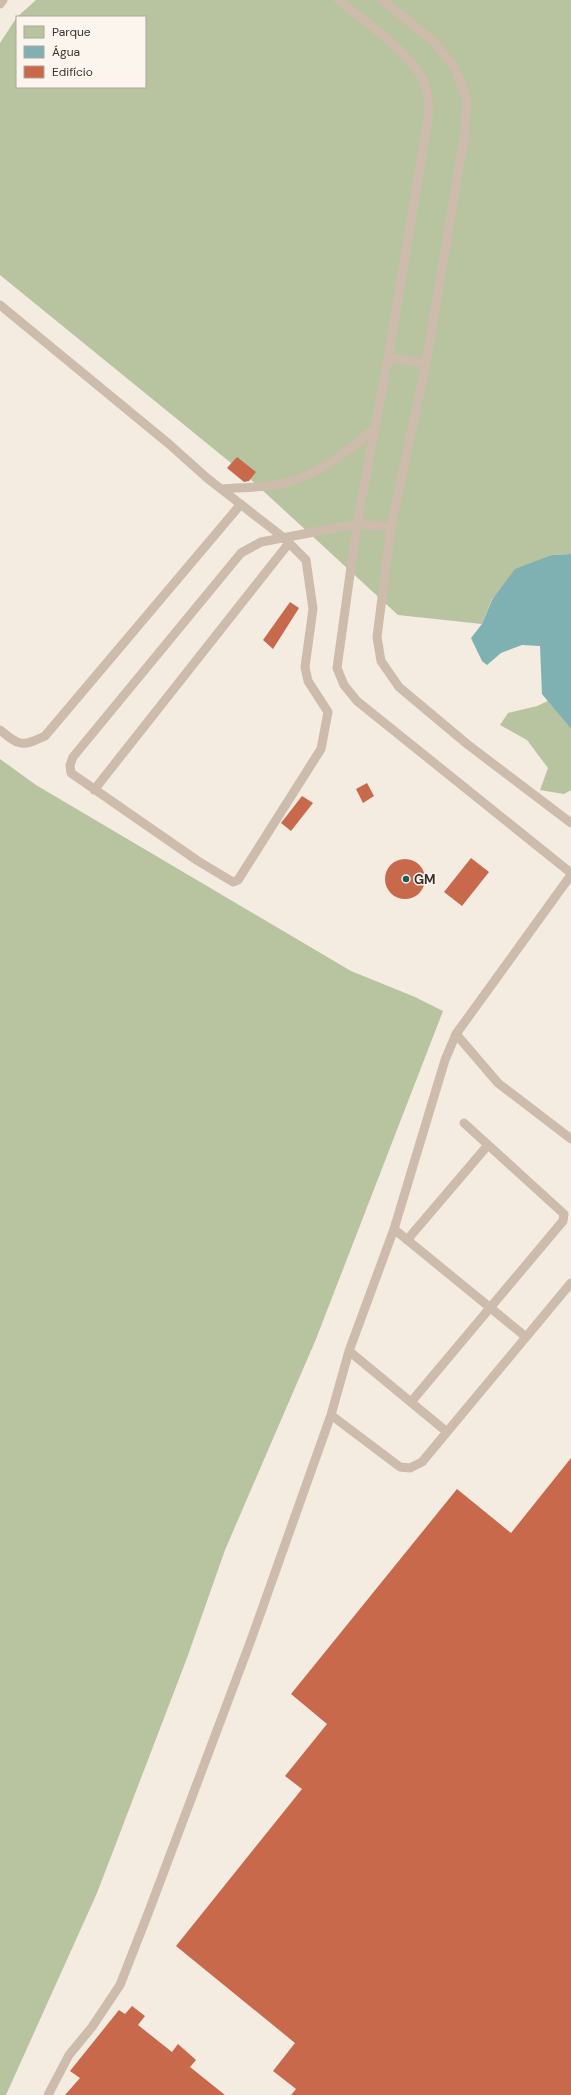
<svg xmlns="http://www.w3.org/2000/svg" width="571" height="2095" viewBox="0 0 571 2095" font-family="'DM Sans',sans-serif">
	<rect width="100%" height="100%" fill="#f4ebe1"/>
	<path fill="#b8c4a0" d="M36,0H571V554L552,555L492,599L482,624L398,615L247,476L0,275V43L17,17V87H145V17H17Z
		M548,701L571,729V790L564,794L540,790L548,768L527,740L500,725L508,713L537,706Z
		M0,759L36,785L351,971L415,997L443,1011L316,1339L225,1550L187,1658L97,1893L6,2095H0Z"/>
	<path fill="#7fb0b2" d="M571,554V729L542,694L540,646L522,645L501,653L487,665L482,661L471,638L482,624L492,600L515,569L552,555Z"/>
	<path fill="#c8694b" d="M237,457L256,472L249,481L244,482L227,468Z
		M290,602L299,608L273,649L263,640Z
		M367,783L374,796L363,803L356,789Z
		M302,796L313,803L291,831L281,823Z
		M471,858L489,872L462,906L444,892Z
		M385 879a20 20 0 1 1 40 0a20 20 0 1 1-40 0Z
		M571,1458V2095H291L296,2089L273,2071L295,2043L176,1946L302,1789L285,1776L327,1724L291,1694L457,1489L511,1533Z
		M132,2006L145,2016L138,2025L172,2052L178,2044L196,2060L190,2067L225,2095H65L80,2078L70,2071L119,2010L125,2014Z"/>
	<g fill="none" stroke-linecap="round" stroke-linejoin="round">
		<path stroke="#cdbbac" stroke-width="9" d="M338,0C363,20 418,57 426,88C428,95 428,104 429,112L388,358L357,524L337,668L344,685L357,701L571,873
			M382,0L432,40L455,68L467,100L465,132L426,363L391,527L377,637L381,661L399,687L467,744L571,823
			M0,4L3,0
			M0,305L169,444L207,478L284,538L306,560L313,609L305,667L308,681L328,712L321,749L238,880L233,882L198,861L71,773L70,765L73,757L241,553L261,542L357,524L391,527
			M388,358L426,363
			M222,489C241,487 271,488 289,482C323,472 349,450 376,427
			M0,730C19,746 22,747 45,736L241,504
			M94,790L289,543
			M456,1034L498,1083L571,1139
			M394,1229L526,1337
			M407,1240L488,1145
			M349,1351L447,1432
			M411,1402L563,1221L564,1214L464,1123
			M331,1415L400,1467L410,1468L422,1462L571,1283
			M48,2095L69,2055L92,2027L120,1985L149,1911L251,1640L331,1415L349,1351L394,1229L445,1060L456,1034L571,875"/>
	</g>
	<circle fill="#1f5a5e" stroke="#fbf5ee" stroke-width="1.5" cx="406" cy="879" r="4"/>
	<g text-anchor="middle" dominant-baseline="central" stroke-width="3" stroke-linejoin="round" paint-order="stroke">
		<g font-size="13" font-weight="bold" fill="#3b302b" stroke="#fbf5ee" text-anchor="start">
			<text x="414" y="879">GM</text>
		</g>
	</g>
	<rect x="16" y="16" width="130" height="72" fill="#fbf5ee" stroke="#aea6a0"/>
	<rect x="24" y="26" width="20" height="12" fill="#b8c4a0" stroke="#aea6a0"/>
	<text x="52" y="36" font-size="12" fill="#3b302b">Parque</text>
	<rect x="24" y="46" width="20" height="12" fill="#7fb0b2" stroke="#aea6a0"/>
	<text x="52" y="56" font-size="12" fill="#3b302b">Água</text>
	<rect x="24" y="66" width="20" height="12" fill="#c8694b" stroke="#aea6a0"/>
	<text x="52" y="76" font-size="12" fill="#3b302b">Edifício</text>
</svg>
